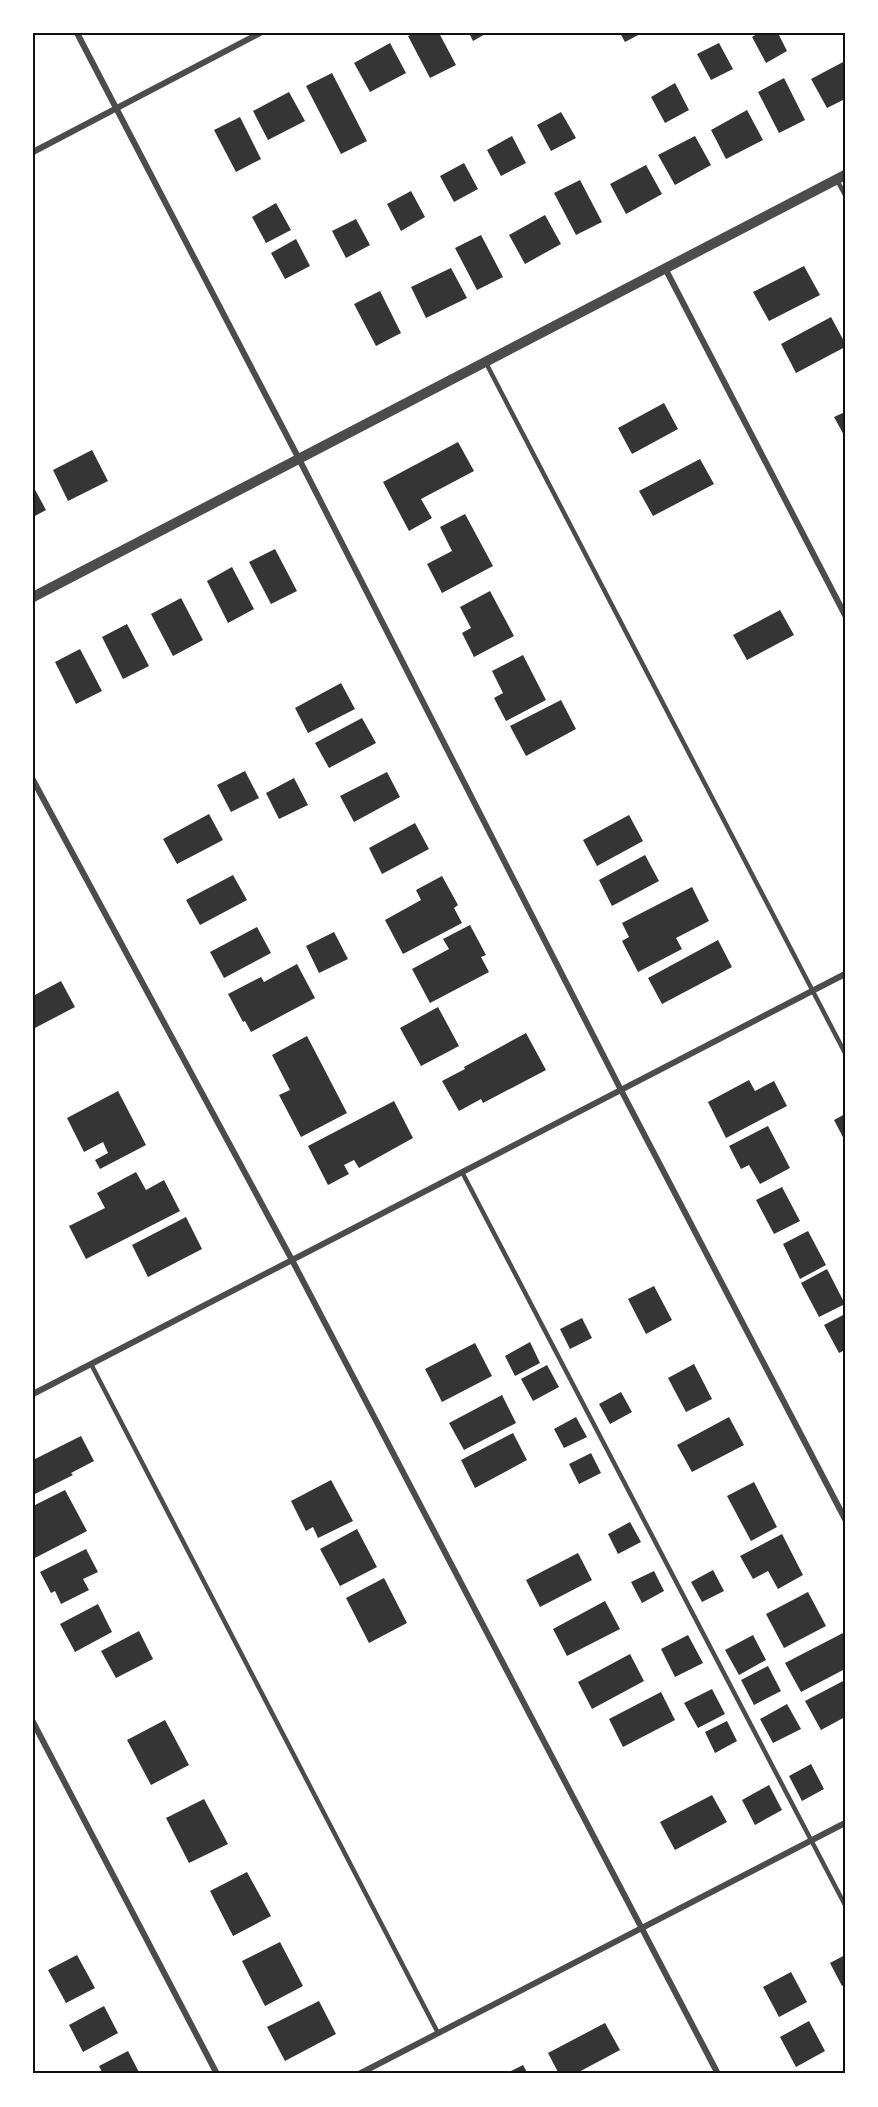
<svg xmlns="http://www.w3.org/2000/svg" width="878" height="2107" viewBox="0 0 878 2107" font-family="Mulish,sans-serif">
	<rect width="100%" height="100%" fill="#fff"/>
	<path fill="#353535" d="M415,33H439L456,65L430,78L408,36Z
		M469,33H487L473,41Z
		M620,33H642L625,42Z
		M759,33H778L787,51L766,63L752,37Z
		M390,43L406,73L370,92L354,63Z
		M719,43L733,69L711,80L697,54Z
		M845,61V99L827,108L811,79Z
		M332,73L367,141L341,154L306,86Z
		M784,78L805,120L779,133L758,92Z
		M675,83L689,110L665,123L651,97Z
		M289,92L305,121L268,140L253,111Z
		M747,110L763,140L726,159L711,130Z
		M561,112L576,138L551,151L537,125Z
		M240,117L261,159L236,172L214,130Z
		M512,136L526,163L501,176L487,150Z
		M695,136L711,165L675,185L658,155Z
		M464,163L478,189L454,202L440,176Z
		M646,165L662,194L626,214L610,184Z
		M580,180L602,222L576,235L554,193Z
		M411,191L425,217L401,231L387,204Z
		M276,203L291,230L266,243L252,217Z
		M545,215L561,244L525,264L509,235Z
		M356,219L370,245L346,258L332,231Z
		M481,235L503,277L477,290L455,248Z
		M296,239L310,266L285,279L271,253Z
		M804,266L820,295L769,321L753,292Z
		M451,268L467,298L426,318L411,287Z
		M380,291L401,333L376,346L354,304Z
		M831,317L845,343V347L796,373L781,344Z
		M664,403L678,429L632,454L618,428Z
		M845,412V437L834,417Z
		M458,442L474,471L421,499L432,518L409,531L383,482Z
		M92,450L108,481L68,501L53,470Z
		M700,459L714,484L653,516L639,491Z
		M33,486L46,510L33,517Z
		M465,514L493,566L442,593L427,564L452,551L440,527Z
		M275,549L297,591L271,604L249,562Z
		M232,567L254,609L228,623L207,581Z
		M490,591L514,636L474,657L462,633L471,628L460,607Z
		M181,598L203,640L173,656L151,614Z
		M780,610L794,635L747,660L733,635Z
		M127,624L149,666L123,679L102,637Z
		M80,649L102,691L76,704L55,662Z
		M523,655L546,700L506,721L494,698L503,693L492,671Z
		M341,683L355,709L308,733L295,708Z
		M561,700L576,729L526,756L510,726Z
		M362,718L376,743L329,768L315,743Z
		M245,771L259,798L231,812L217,785Z
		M387,772L400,797L354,822L340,796Z
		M294,778L308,805L279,819L266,793Z
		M209,814L223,840L177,864L163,839Z
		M629,815L643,841L597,866L583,840Z
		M415,823L429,849L382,874L369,848Z
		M645,855L659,881L612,906L599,880Z
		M233,875L247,900L200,925L186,900Z
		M442,876L458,905L454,908L462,923L403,954L385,920L421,900L416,890Z
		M692,887L709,921L676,938L682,949L638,972L622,941L629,937L622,923Z
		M470,925L486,955L481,957L489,972L430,1003L412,969L449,949L443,939Z
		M257,927L271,953L224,978L210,952Z
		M334,932L348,959L319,973L306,946Z
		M718,940L732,967L662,1004L648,978Z
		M297,964L315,998L251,1032L245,1021L243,1022L228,994L261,977L264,982Z
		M61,981L75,1007L33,1029V996Z
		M438,1007L459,1046L421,1066L400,1028Z
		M526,1033L546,1070L483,1103L481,1099L459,1111L442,1081L465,1069L464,1067Z
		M307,1036L347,1113L301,1137L279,1095L290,1090L272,1055Z
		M749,1080L755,1091L774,1081L787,1106L726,1138L708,1102Z
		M118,1091L146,1145L100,1169L95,1160L108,1153L103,1142L84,1152L67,1118Z
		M394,1101L413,1138L359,1168L354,1160L344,1165L349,1174L328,1185L308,1146Z
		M845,1114V1141L834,1120Z
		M768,1126L790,1168L760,1184L749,1165L741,1169L729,1146Z
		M136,1172L146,1190L164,1180L180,1211L86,1259L69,1226L105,1208L97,1193Z
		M782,1187L800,1221L774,1234L756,1200Z
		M186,1217L202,1249L148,1277L132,1245Z
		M808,1231L826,1265L800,1279L783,1244Z
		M827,1269L845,1304L819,1317L801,1283Z
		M654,1286L672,1320L646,1334L628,1299Z
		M845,1314V1350L839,1353L824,1325Z
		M582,1318L592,1338L570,1349L560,1329Z
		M530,1342L540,1363L515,1376L505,1356Z
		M475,1343L492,1376L442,1402L425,1369Z
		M694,1364L712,1399L686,1412L668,1378Z
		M547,1365L559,1387L533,1401L521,1379Z
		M621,1392L632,1412L610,1424L599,1404Z
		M502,1395L516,1423L464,1450L449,1423Z
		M576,1417L587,1437L564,1448L554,1429Z
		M729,1417L744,1445L692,1472L677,1445Z
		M513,1433L527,1460L475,1488L461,1460Z
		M81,1436L94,1461L71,1473L73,1475L33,1495V1460Z
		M591,1453L601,1473L579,1484L569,1464Z
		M331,1480L353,1521L318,1538L313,1527L306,1531L291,1501Z
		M754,1482L777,1527L751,1541L727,1496Z
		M65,1490L87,1531L33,1559V1506Z
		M630,1522L641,1542L618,1554L608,1534Z
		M357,1529L377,1567L340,1586L320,1549Z
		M782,1534L803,1575L778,1589L768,1571L753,1579L740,1556Z
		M86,1549L98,1572L83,1579L89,1590L61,1604L55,1591L51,1593L40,1572Z
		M578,1553L592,1580L540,1607L526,1580Z
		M713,1570L724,1591L702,1602L691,1582Z
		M654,1571L664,1591L642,1603L631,1582Z
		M384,1578L407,1623L369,1643L346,1598Z
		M808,1592L826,1626L784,1648L766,1614Z
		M605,1601L620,1629L567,1656L553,1629Z
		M98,1604L112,1632L75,1652L60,1624Z
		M139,1631L153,1659L116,1678L101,1651Z
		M843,1633L845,1669L801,1692L785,1663Z
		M688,1635L703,1663L675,1677L661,1649Z
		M753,1635L766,1660L739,1675L725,1650Z
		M630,1654L644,1681L592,1709L578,1682Z
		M768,1666L781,1691L754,1705L741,1680Z
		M845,1680V1717L821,1730L805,1701Z
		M712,1689L725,1714L698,1728L684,1703Z
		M661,1692L675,1720L623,1747L609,1719Z
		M787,1704L801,1729L773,1743L760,1719Z
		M165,1720L189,1765L151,1785L127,1740Z
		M727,1721L737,1741L715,1753L705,1732Z
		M811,1764L824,1789L802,1801L789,1776Z
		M769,1785L782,1810L755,1825L742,1800Z
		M712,1795L727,1822L675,1850L660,1822Z
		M204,1799L228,1844L189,1863L166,1818Z
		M247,1872L271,1916L233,1936L210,1891Z
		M280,1942L303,1986L265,2006L242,1961Z
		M77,1955L95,1988L66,2003L48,1970Z
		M845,1955V1984L842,1986L830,1963Z
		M791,1972L807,2002L779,2017L763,1987Z
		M319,2001L336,2034L285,2061L267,2027Z
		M104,2006L118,2033L83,2052L69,2025Z
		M809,2021L825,2051L796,2067L780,2037Z
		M605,2023L620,2050L575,2074H559L548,2053Z
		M128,2051L140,2074H103L99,2066Z
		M523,2065L528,2074H505Z"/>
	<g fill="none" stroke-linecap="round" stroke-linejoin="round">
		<path stroke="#4c4c4c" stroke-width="4.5" d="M837,180L845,195
			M486,363L845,1053
			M462,1172L845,1905
			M91,1364L438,2033"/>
		<path stroke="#4c4c4c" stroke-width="6" d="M77,33L299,459L621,1090L845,1519
			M33,152L260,33
			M666,270L845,615
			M33,780L292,1260L718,2074
			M33,1394L845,974
			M33,1722L217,2074
			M359,2074L845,1823"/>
		<path stroke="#4c4c4c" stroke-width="10" d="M33,597L845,175"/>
	</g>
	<rect width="878" height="2107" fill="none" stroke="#ffffff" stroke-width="69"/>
	<rect x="34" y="34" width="810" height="2038" fill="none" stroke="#111" stroke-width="2"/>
</svg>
